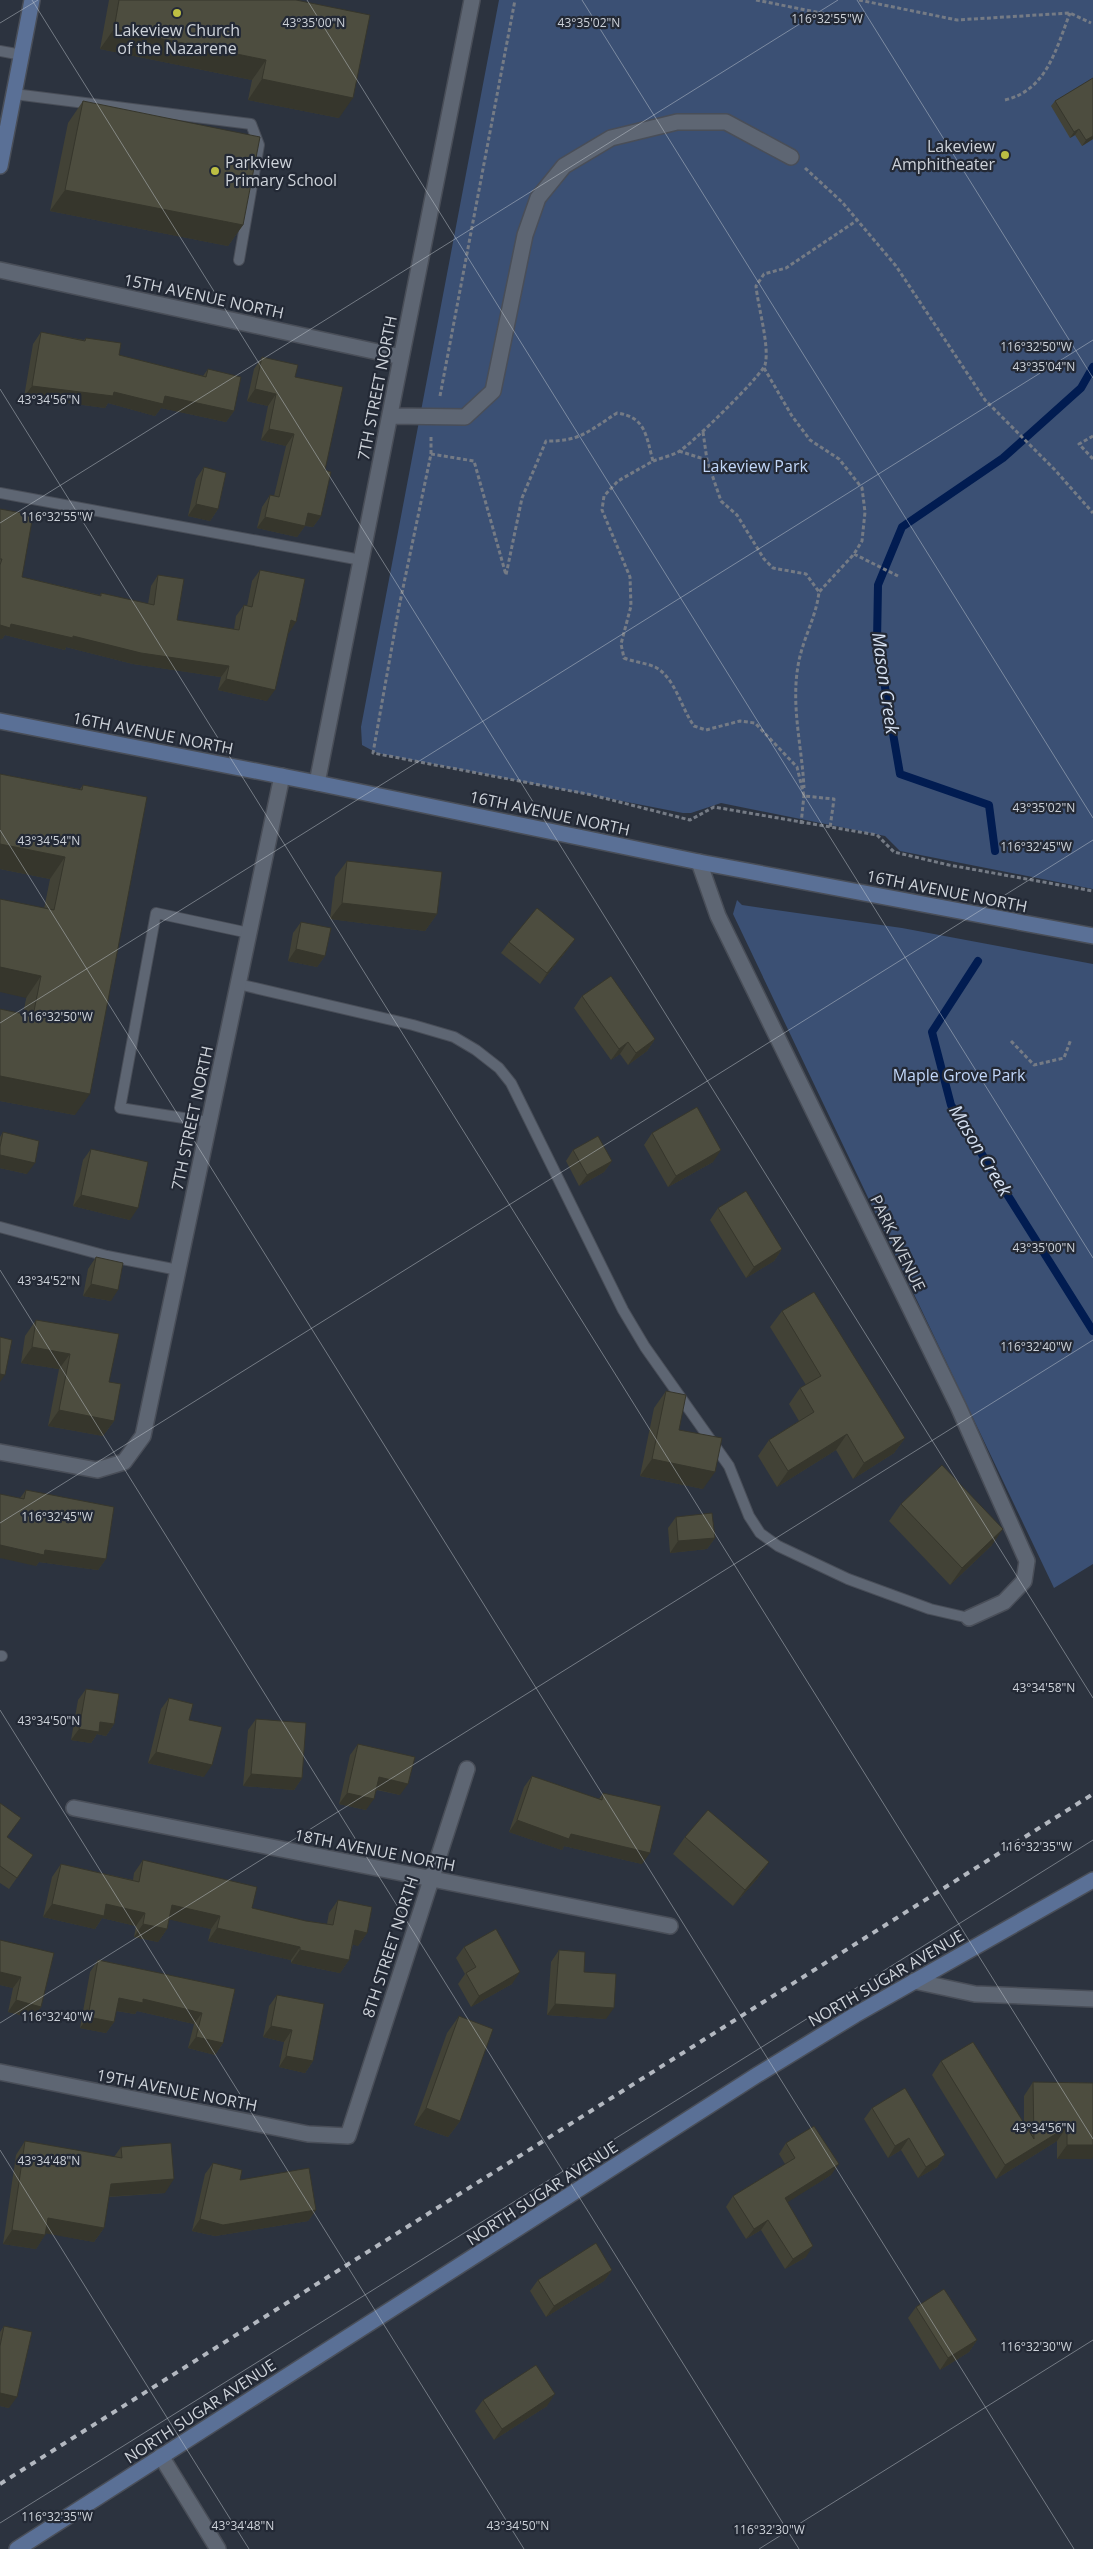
<svg xmlns="http://www.w3.org/2000/svg" width="1093" height="2549" viewBox="0 0 1093 2549" font-family="'Open Sans',sans-serif">
	<rect width="100%" height="100%" fill="#2c333f"/>
	<path fill="#3b5074" d="M499,0H1093V889L900,851L885,836L721,803L691,813H683L377,753L362,745L361,727Z
		M737,900L742,905L902,928L1093,964V1564L1054,1588L733,914Z"/>
	<g fill="none" stroke-linecap="round" stroke-linejoin="round">
		<path stroke="#011c51" stroke-width="8" d="M995,851L989,805L900,774L877,641L878,585L902,527L1003,458L1081,388L1093,367
			M978,961L932,1032L951,1105L1093,1331"/>
		<g stroke="#494e58" stroke-width="12">
			<path id="lane" d="M0,51L22,55
				M14,94L251,124L259,145L239,260
				M0,493L361,560
				M238,984L413,1025L454,1037L476,1050L499,1068L511,1083L623,1310L645,1347L729,1466L749,1516L760,1533L778,1546L848,1579L930,1609L969,1618
				M209,1122L120,1108L156,913L249,933
				M0,1227L107,1256L178,1270
				M0,1656H2"/>
		</g>
		<g stroke="#494e58" stroke-width="18">
			<path id="street" d="M0,270L401,357
				M390,416L465,417L493,391L525,235L538,198L564,166L611,138L677,122H726L791,157
				M317,783L472,0
				M699,862L718,916L958,1406L1027,1561L1024,1581L1004,1602L969,1618
				M0,1452L97,1470L124,1462L143,1436L282,776
				M74,1808L670,1926
				M914,1981L975,1994L1093,1999
				M0,2072L308,2134L348,2136L467,1769
				M161,2456L218,2549"/>
		</g>
		<g stroke="#494e58" stroke-width="18">
			<path id="secondary" d="M0,166L32,0
				M0,721L317,783L699,862L1093,936
				M17,2549L757,2075L855,2015L1093,1880"/>
		</g>
		<path stroke="#757b85" stroke-width="3" stroke-dasharray="4 2.5" stroke-linecap="butt" d="M756,0L831,15
			M859,0L957,20L1070,13L1091,23
			M1005,100C1047,90 1056,49 1070,13
			M805,168L842,202L896,266L985,400L1055,470L1093,513
			M764,368L792,416L810,440L839,459L862,488L865,512L862,541L854,554L819,592
			M440,396L515,0
			M703,432L707,460L721,501L737,515L764,559L773,568L806,574L819,592C816,618 802,640 798,666C791,707 802,747 804,788
			M1093,436L1079,444L1093,459
			M431,437V454L399,607L373,753L592,795L690,820L714,807L877,835L894,852L949,865L1093,891
			M679,451L707,460
			M431,454L474,461L506,575L522,498L546,441C580,442 590,430 617,413C646,417 646,436 653,461L618,481L604,496L602,510L630,577L631,606L621,644L624,658C634,662 646,663 655,667C675,677 681,708 694,726L706,730L740,721L755,723L797,767L804,796L834,799L830,828
			M653,461C661,458 671,456 678,452C690,446 762,375 765,365C770,347 758,307 756,286L764,274L786,268L856,221
			M854,554L898,576
			M801,824L804,795
			M1011,1041L1034,1065L1064,1058L1071,1039"/>
		<use href="#lane" stroke="#5e6673" stroke-width="10"/>
		<use href="#street" stroke="#5e6673" stroke-width="15"/>
		<use href="#secondary" stroke="#5a7096" stroke-width="15"/>
		<path stroke="#b3b8c0" stroke-width="4" stroke-dasharray="6 6" stroke-linecap="butt" d="M0,2484L1093,1794"/>
	</g>
	<path fill="#424236" d="M109,0H296L339,118L248,100L252,80L100,49Z
		M83,101L243,225L228,246L50,211L68,123Z
		M1055,101L1093,139L1082,146L1075,135L1070,138L1051,106Z
		M41,332L84,340L86,338L119,355L203,376L208,369L234,411L226,422L161,408L155,416L108,403L105,408L24,397L33,344Z
		M262,357L295,377L325,470L321,516L313,527L305,526L297,537L257,528L262,507L270,495L274,496L286,446L261,440L268,406L247,401L254,369Z
		M204,467L218,509L210,521L188,516L196,479Z
		M0,509L22,577L100,595L101,593L148,604L151,586L158,575L177,620L234,629L236,616L244,605L247,606L252,581L260,570L289,633H288L267,701L218,690L221,677L133,664L66,647L65,650L5,635L2,639H0Z
		M0,774L80,789L83,785L75,1115L0,1101V1009L23,1014L50,879L0,869Z
		M347,861L437,914L425,931L330,919L335,877Z
		M301,922L325,956L317,967L288,961L293,933Z
		M575,939L567,950L540,984L501,953L509,942Z
		M582,996L655,1039L647,1051L628,1065L620,1054L611,1060L574,1008Z
		M3,1132L27,1174L0,1168V1137Z
		M652,1133L713,1162L668,1187L644,1145Z
		M91,1149L130,1220L73,1206L83,1160Z
		M573,1150L612,1161L604,1172L579,1186L566,1161Z
		M718,1208L782,1249L774,1261L746,1278L710,1220Z
		M96,1257L111,1301L83,1296L88,1269Z
		M782,1311L905,1438L894,1453L853,1479L836,1450L777,1487L758,1456L769,1440L799,1421L789,1404L800,1388L806,1385L770,1327Z
		M36,1320L109,1382L114,1421L103,1436L48,1426L59,1369L21,1363L25,1336Z
		M666,1391L679,1430L703,1489L640,1476L654,1408Z
		M26,1490L106,1559L98,1570L39,1562L36,1566L20,1498Z
		M901,1504L992,1545L950,1585L889,1521Z
		M676,1517L715,1538L707,1549L670,1553L668,1528Z
		M86,1689L114,1724L106,1736L97,1734L91,1743L71,1740L78,1700Z
		M169,1698L189,1720L204,1777L148,1763L161,1709Z
		M256,1719L302,1778L294,1790L243,1786L248,1730Z
		M358,1744L400,1795L377,1790L366,1810L339,1804L350,1755Z
		M532,1776L599,1799L603,1793L642,1864L564,1846L562,1850L509,1832L524,1787Z
		M0,1803L7,1837L33,1855L9,1889L0,1883Z
		M685,1837L769,1862L757,1879L733,1906L673,1854Z
		M143,1860L252,1908L306,1921L327,1924L329,1913L338,1900L367,1933L358,1946L353,1944L349,1960L340,1973L291,1963V1960L208,1941L211,1929L169,1919L167,1929L158,1942L134,1937L136,1926L102,1918L95,1929L43,1917L52,1877L61,1864L133,1880L134,1873Z
		M0,1940L41,2007L33,2018L8,2012L13,1988L0,1985Z
		M464,1947L512,1984L471,2007L458,1984L465,1974L456,1958Z
		M559,1950L584,1972L606,2019L547,2015L551,1962Z
		M98,1960L235,1989L223,2043L215,2055L188,2048L194,2024L137,2011L135,2014L116,2011L114,2022L106,2033L80,2028L90,1972Z
		M277,1995L313,2061L305,2073L279,2067L284,2042L263,2037L269,2006Z
		M459,2016L460,2121L448,2137L414,2125L447,2033Z
		M941,2061L1024,2123V2096L1033,2082L1092,2159H1057V2141L996,2179L932,2075Z
		M872,2108L945,2155L937,2167L918,2178L901,2150L888,2158L864,2119Z
		M25,2141L114,2157L121,2147L165,2193L109,2197L104,2228L94,2242L46,2233L36,2249L3,2244L16,2155Z
		M786,2143L831,2175L787,2202L806,2257L785,2269L761,2230L746,2239L726,2207L733,2196L785,2164L779,2154Z
		M213,2163L240,2180L316,2210L308,2221L215,2236L192,2231L205,2174Z
		M612,2270L604,2281L546,2317L530,2291L538,2280Z
		M916,2307L977,2340L969,2352L940,2370L908,2318Z
		M4,2326L9,2408L0,2406V2332Z
		M483,2400L547,2406L494,2440L475,2411Z"/>
	<path fill="#36362c" d="M114,29L266,60L252,80L100,49Z
		M262,79L353,98L339,118L248,100Z
		M1079,129L1075,135L1070,138L1074,132Z
		M1093,136V139L1082,146L1086,140Z
		M65,190L243,225L228,246L50,211Z
		M32,386L165,396L234,411L226,422L161,408L155,416L108,403L105,408L24,397Z
		M255,389L276,394L268,406L247,401Z
		M269,429L294,434L286,446L261,440Z
		M196,504L218,509L210,521L188,516Z
		M308,513L321,516L313,527L300,525Z
		M265,517L305,526L297,537L257,528Z
		M291,620L296,622L289,633L283,632Z
		M11,624L229,666L221,677L133,664L66,647L65,650L5,635L2,639H0V625Z
		M226,679L275,690L267,701L218,690Z
		M0,844L65,857L50,879L0,869Z
		M342,903L437,914L425,931L330,919Z
		M575,939L567,950L540,984L547,973Z
		M296,949L325,956L317,967L288,961Z
		M0,967L41,976L26,998L0,992Z
		M655,1039L647,1051L628,1065L636,1053Z
		M628,1042L620,1054L611,1060L619,1049Z
		M0,1076L90,1094L75,1115L0,1101Z
		M721,1150L713,1162L668,1187L676,1176Z
		M0,1155L35,1163L27,1174L0,1168Z
		M612,1161L604,1172L579,1186L587,1175Z
		M81,1195L138,1208L130,1220L73,1206Z
		M782,1249L774,1261L746,1278L754,1267Z
		M91,1284L118,1290L111,1301L83,1296Z
		M32,1347L70,1354L59,1369L21,1363Z
		M0,1374L5,1375L0,1382Z
		M59,1410L114,1421L103,1436L48,1426Z
		M847,1434L836,1450L777,1487L788,1471Z
		M905,1438L894,1453L853,1479L864,1463Z
		M652,1459L715,1472L703,1489L640,1476Z
		M1003,1529L992,1545L950,1585L962,1568Z
		M715,1538L707,1549L670,1553L678,1541Z
		M0,1545L45,1550L106,1559L98,1570L39,1562L36,1566L0,1558Z
		M100,1722L114,1724L106,1736L97,1734L91,1743L71,1740L79,1729Z
		M156,1752L212,1765L204,1777L148,1763Z
		M251,1774L302,1778L294,1790L243,1786Z
		M379,1777L408,1784L400,1795L371,1788Z
		M347,1793L374,1799L366,1810L339,1804Z
		M517,1820L571,1834L650,1853L642,1864L564,1846L562,1850L509,1832Z
		M769,1862L757,1879L733,1906L745,1890Z
		M52,1904H106L145,1913L136,1926L102,1918L95,1929L43,1917Z
		M172,1905L220,1916L211,1929L163,1918Z
		M143,1924L167,1929L158,1942L134,1937Z
		M217,1928L300,1947L291,1960L208,1941Z
		M355,1930L367,1933L358,1946L346,1943Z
		M300,1950L349,1960L340,1973L291,1963Z
		M0,1972L21,1977L13,1988L0,1985Z
		M520,1972L512,1984L471,2007L479,1996Z
		M119,1998L143,1999L202,2013L194,2024L137,2011L135,2014L111,2010Z
		M16,2000L41,2007L33,2018L8,2012Z
		M555,2004L614,2008L606,2019L547,2015Z
		M88,2017L114,2022L106,2033L80,2028Z
		M271,2026L292,2030L284,2042L263,2037Z
		M196,2037L223,2043L215,2055L188,2048Z
		M286,2056L313,2061L305,2073L279,2067Z
		M426,2108L460,2121L448,2137L414,2125Z
		M1067,2127L1057,2141L996,2179L1005,2165Z
		M909,2138L901,2150L888,2158L895,2146Z
		M1067,2145H1093V2157L1092,2159H1057Z
		M945,2155L937,2167L918,2178L926,2167Z
		M839,2164L831,2175L777,2209L785,2198Z
		M174,2179L165,2193L102,2197L111,2184Z
		M316,2210L308,2221L215,2236L192,2231L200,2219Z
		M48,2218L104,2228L94,2242L38,2232Z
		M768,2220L761,2230L746,2239L754,2229Z
		M12,2230L45,2235L36,2249L3,2244Z
		M813,2246L806,2257L785,2269L793,2259Z
		M612,2270L604,2281L546,2317L554,2306Z
		M977,2340L969,2352L940,2370L948,2358Z
		M0,2393L17,2397L9,2408L0,2406Z
		M555,2394L547,2406L494,2440L502,2429Z"/>
	<path fill="#4d4d3f" stroke="#36362c" d="M119,0H296L370,15L353,98L262,79L266,60L114,29Z
		M1093,78V136L1086,140L1079,129L1074,132L1055,101Z
		M83,101L260,137L243,225L65,190Z
		M41,332L85,341L86,338L121,343L119,355L206,377L208,369L241,377L234,411L165,396L163,404L114,392L113,396L32,386Z
		M262,357L298,365L295,377L343,387L325,470L331,472L321,516L308,513L305,526L265,517L270,495L279,497L294,434L269,429L276,394L255,389Z
		M204,467L226,473L218,509L196,504Z
		M0,509L33,515L22,577L101,596V593L154,605L158,575L184,579L177,620L239,630L244,605L252,607L260,570L305,579L296,622L291,620L275,690L226,679L229,666L141,653L73,636V638L11,624L10,628L0,625V565L2,559H0Z
		M0,774L82,790L83,785L147,797L90,1094L0,1076V1009L33,1016L41,976L0,967V899L54,910L65,857L0,844Z
		M347,861L442,872L437,914L342,903Z
		M537,908L575,939L547,973L509,942Z
		M301,922L331,928L325,956L296,949Z
		M611,976L655,1039L636,1053L628,1042L619,1049L582,996Z
		M697,1107L721,1150L676,1176L652,1133Z
		M3,1132L39,1141L35,1163L0,1155V1147Z
		M598,1136L612,1161L587,1175L573,1150Z
		M91,1149L148,1162L138,1208L81,1195Z
		M746,1191L782,1249L754,1267L718,1208Z
		M96,1257L123,1263L118,1290L91,1284Z
		M814,1292L905,1438L864,1463L847,1434L788,1471L769,1440L814,1412L800,1388L821,1376L782,1311Z
		M36,1320L119,1334L109,1382L121,1384L114,1421L59,1410L70,1354L32,1347Z
		M0,1337L12,1340L5,1375L0,1374Z
		M666,1391L686,1395L679,1430L722,1438L715,1472L652,1459Z
		M942,1465L1003,1529L962,1568L901,1504Z
		M26,1490L114,1507L106,1559L45,1550L44,1555L0,1545V1494L24,1499Z
		M712,1513L715,1538L678,1541L676,1517Z
		M86,1689L119,1694L114,1724L100,1722L99,1732L79,1729Z
		M169,1698L193,1704L189,1720L222,1727L212,1765L156,1752Z
		M256,1719L306,1723L302,1778L251,1774Z
		M358,1744L415,1757L408,1784L379,1777L374,1799L347,1793Z
		M532,1776L602,1800L603,1793L661,1806L650,1853L571,1834L569,1839L517,1820Z
		M0,1803L21,1818L7,1837L33,1855L17,1878L0,1866Z
		M708,1810L769,1862L745,1890L685,1837Z
		M143,1860L257,1887L252,1908L306,1921L333,1925L338,1900L372,1907L367,1933L355,1930L349,1960L300,1950V1947L217,1928L220,1916L172,1905L167,1929L143,1924L145,1913L106,1904L104,1916L52,1904L61,1864L139,1882Z
		M496,1929L520,1972L479,1996L466,1973L476,1967L464,1947Z
		M0,1940L54,1953L41,2007L16,2000L21,1977L0,1972Z
		M559,1950L585,1952L584,1972L616,1974L614,2008L555,2004Z
		M98,1960L235,1989L223,2043L196,2037L202,2013L143,1999V2003L119,1998L114,2022L88,2017Z
		M277,1995L324,2004L313,2061L286,2056L292,2030L271,2026Z
		M459,2016L493,2029L460,2121L426,2108Z
		M973,2042L1034,2139L1033,2082L1093,2083V2145H1067V2127L1005,2165L941,2061Z
		M905,2088L945,2155L926,2167L909,2138L895,2146L872,2108Z
		M814,2126L839,2164L785,2198L813,2246L793,2259L768,2220L754,2229L733,2196L795,2158L786,2143Z
		M25,2141L122,2158L121,2147L171,2143L174,2179L111,2184L104,2228L48,2218L45,2235L12,2230Z
		M213,2163L242,2170L240,2180L309,2168L316,2210L223,2225L200,2219Z
		M596,2243L612,2270L554,2306L538,2280Z
		M944,2289L977,2340L948,2358L916,2307Z
		M4,2326L32,2332L17,2397L0,2393V2346Z
		M536,2365L555,2394L502,2429L483,2400Z"/>
	<path fill="none" stroke="#cdd2d9" stroke-width="1" stroke-opacity="0.45" d="M32,0L1093,1698M307,0L1093,1258M582,0L1093,818M857,0L1093,378M0,23L38,0M0,389L1093,2139M0,523L838,0M0,830L1074,2549M0,1023L1093,340M0,1270L799,2549M0,1523L1093,840M0,1710L524,2549M0,2023L1093,1340M0,2150L249,2549M0,2523L1093,1840M759,2549L1093,2340"/>
	<g fill="#bdbf43" stroke="#232935" stroke-width="2">
		<circle cx="177" cy="13" r="5"/>
		<circle cx="1005" cy="155" r="5"/>
		<circle cx="215" cy="171" r="5"/>
	</g>
	<g text-anchor="middle" dominant-baseline="central" stroke-width="4.5" stroke-linejoin="round" paint-order="stroke">
		<g font-size="16" fill="#cdd2d9" stroke="#232935">
			<text x="177" y="30">Lakeview Church<tspan x="177" dy="18">of the Nazarene</tspan></text>
			<text x="995" y="146" text-anchor="end">Lakeview<tspan x="995" dy="18">Amphitheater</tspan></text>
			<text x="225" y="162" text-anchor="start">Parkview<tspan x="225" dy="18">Primary School</tspan></text>
		</g>
		<g font-size="16" fill="#cdd2d9" stroke="#232935">
			<text transform="translate(204 296) rotate(12)">15TH AVENUE NORTH</text>
			<text transform="translate(377 388) rotate(-79)">7TH STREET NORTH</text>
			<text transform="translate(153 733) rotate(11)">16TH AVENUE NORTH</text>
			<text transform="translate(550 813) rotate(12)">16TH AVENUE NORTH</text>
			<text transform="translate(947 891) rotate(11)">16TH AVENUE NORTH</text>
			<text transform="translate(192 1118) rotate(-78)">7TH STREET NORTH</text>
			<text transform="translate(898 1243) rotate(64)">PARK AVENUE</text>
			<text transform="translate(375 1850) rotate(11)">18TH AVENUE NORTH</text>
			<text transform="translate(390 1947) rotate(-72)">8TH STREET NORTH</text>
			<text transform="translate(886 1978) rotate(-30)">NORTH SUGAR AVENUE</text>
			<text transform="translate(177 2090) rotate(11)">19TH AVENUE NORTH</text>
			<text transform="translate(542 2193) rotate(-33)">NORTH SUGAR AVENUE</text>
			<text transform="translate(200 2411) rotate(-33)">NORTH SUGAR AVENUE</text>
		</g>
		<g font-size="16" fill="#c2d7f9" stroke="#232935">
			<text x="755" y="466">Lakeview Park</text>
			<text x="959" y="1075">Maple Grove Park</text>
		</g>
		<g font-size="18" font-style="italic" fill="#d6e1f2" stroke="#232935">
			<text transform="translate(886 683) rotate(82)">Mason Creek</text>
			<text transform="translate(981 1150) rotate(59)">Mason Creek</text>
		</g>
	</g>
	<g font-size="12" text-anchor="middle" fill="#cdd2d9" stroke="#232935" stroke-width="4.5" stroke-linejoin="round" paint-order="stroke">
		<text x="827" y="23">116°32'55"W</text>
		<text x="314" y="27">43°35'00"N</text>
		<text x="589" y="27">43°35'02"N</text>
		<text x="1036" y="351">116°32'50"W</text>
		<text x="1044" y="371">43°35'04"N</text>
		<text x="49" y="404">43°34'56"N</text>
		<text x="57" y="521">116°32'55"W</text>
		<text x="1044" y="812">43°35'02"N</text>
		<text x="49" y="845">43°34'54"N</text>
		<text x="1036" y="851">116°32'45"W</text>
		<text x="57" y="1021">116°32'50"W</text>
		<text x="1044" y="1252">43°35'00"N</text>
		<text x="49" y="1285">43°34'52"N</text>
		<text x="1036" y="1351">116°32'40"W</text>
		<text x="57" y="1521">116°32'45"W</text>
		<text x="1044" y="1692">43°34'58"N</text>
		<text x="49" y="1725">43°34'50"N</text>
		<text x="1036" y="1851">116°32'35"W</text>
		<text x="57" y="2021">116°32'40"W</text>
		<text x="1044" y="2132">43°34'56"N</text>
		<text x="49" y="2165">43°34'48"N</text>
		<text x="1036" y="2351">116°32'30"W</text>
		<text x="57" y="2521">116°32'35"W</text>
		<text x="243" y="2530">43°34'48"N</text>
		<text x="518" y="2530">43°34'50"N</text>
		<text x="769" y="2534">116°32'30"W</text>
	</g>
</svg>
